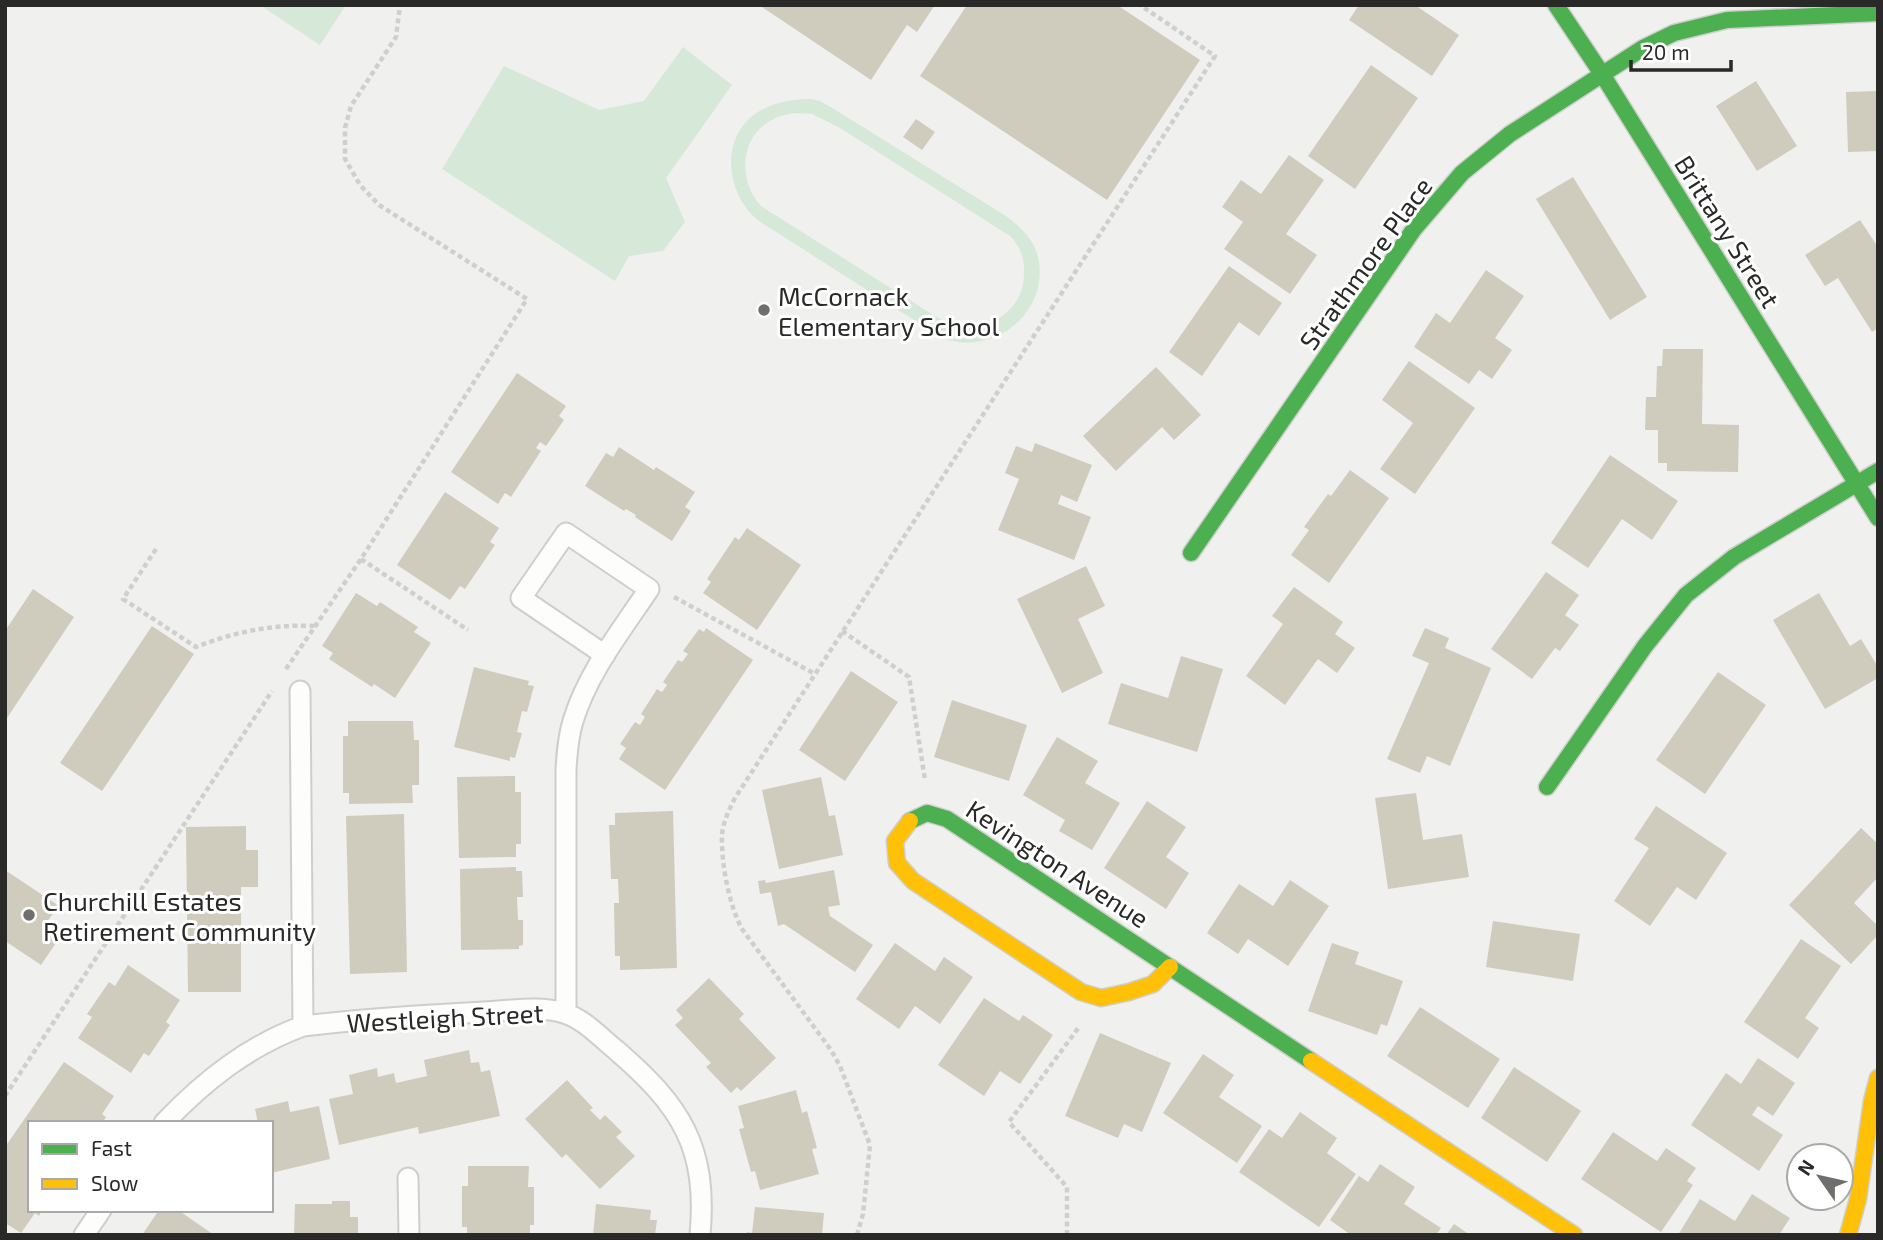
<svg xmlns="http://www.w3.org/2000/svg" width="1883" height="1240" viewBox="0 0 1883 1240" font-family="'Exo 2',sans-serif">
	<rect width="100%" height="100%" fill="#f0f0ee"/>
	<path fill="#d6e9d8" fill-rule="evenodd" d="M260,5H346L320,45Z
		M683,47L732,85L666,178L685,222L663,251L629,256L615,281L442,169L504,66L599,110L644,101Z
		M811,99L820,101L834,109L1006,216C1018,225 1029,235 1035,248C1055,298 1009,349 958,342C947,341 937,334 928,329L759,221C744,210 735,192 732,174C725,123 764,98 811,99ZM793,113L812,114L840,128L1010,236C1021,247 1025,260 1024,275C1023,311 989,332 955,325C948,323 941,320 935,316L761,206C738,182 739,136 772,120C778,116 786,115 793,113Z"/>
	<path fill="#cfccbe" d="M759,5H935L917,32L907,25L871,80Z
		M967,5H1117L1200,60L1107,200L920,76Z
		M1359,5H1415L1459,35L1432,76L1349,20Z
		M1371,65L1418,98L1355,189L1308,156Z
		M1756,81L1797,146L1757,171L1716,106Z
		M1878,91V151L1848,152L1846,92Z
		M916,119L935,132L922,150L903,137Z
		M1289,155L1324,180L1286,234L1317,255L1290,294L1224,249L1243,222L1222,207L1241,180L1261,194Z
		M1573,177L1647,297L1610,320L1536,199Z
		M1860,220L1878,247V328L1872,332L1838,278L1825,286L1805,255Z
		M1229,266L1282,303L1259,336L1239,322L1202,376L1169,352Z
		M1486,270L1524,296L1495,338L1512,350L1492,379L1479,370L1469,384L1414,347L1436,313L1450,323Z
		M1663,349H1703L1702,424L1739,425L1738,472L1667,471V463H1658V430H1645L1646,397H1656L1657,366H1662Z
		M1409,361L1475,408L1415,494L1380,469L1413,423L1382,400Z
		M1156,367L1201,415L1174,440L1162,427L1116,471L1083,436Z
		M517,373L566,406L559,416L564,420L546,446L540,442L536,448L541,451L511,497L505,493L498,504L451,472Z
		M1035,443L1092,465L1077,502L1061,495L1058,504L1091,517L1074,560L998,530L1019,479L1005,473L1016,446L1032,452Z
		M619,447L654,470L656,467L695,492L685,507L691,511L672,541L635,517L636,515L626,509L624,511L585,486L606,453L613,457Z
		M1610,455L1678,501L1652,540L1622,519L1588,568L1551,543Z
		M1350,470L1389,498L1329,583L1291,555L1309,530L1304,527L1328,494L1331,496Z
		M445,492L499,528L490,542L495,545L465,589L460,586L450,600L397,565Z
		M747,528L801,565L757,630L703,593L711,582L707,579L735,537L739,540Z
		M1086,566L1105,606L1078,619L1103,673L1062,693L1017,599Z
		M1546,572L1579,595L1565,615L1579,625L1560,651L1555,648L1532,679L1491,649Z
		M1294,587L1343,622L1335,634L1355,648L1337,673L1318,659L1285,705L1246,676L1283,624L1272,616Z
		M33,589L74,617L5,721V631Z
		M356,593L377,606L380,602L418,627L414,632L431,643L395,698L374,684L372,687L329,659L333,653L322,646Z
		M1819,593L1850,646L1861,639L1878,667V678L1825,709L1773,620Z
		M152,626L194,654L102,791L60,763Z
		M706,628L753,660L665,790L619,759L626,748L620,744L635,722L640,725L645,717L641,714L657,689L662,692L667,685L663,682L678,660L682,662L688,654L683,651L699,629L704,632Z
		M1425,628L1449,638L1445,648L1491,668L1450,766L1427,756L1420,773L1387,759L1429,663L1412,656Z
		M1181,656L1223,669L1197,752L1108,724L1121,683L1168,698Z
		M474,667L529,681L528,685L534,686L527,712L522,711L517,732L522,733L515,758L510,757V761L454,747Z
		M851,671L898,702L845,781L799,750Z
		M1718,672L1766,705L1705,794L1656,760Z
		M952,700L1027,725L1009,781L934,757Z
		M348,721H413L414,740H419V785H412L413,803L349,804V793H343V736H348Z
		M1057,737L1098,761L1085,783L1120,803L1092,850L1059,831L1065,820L1023,795Z
		M515,776V792H521V844H516V857L459,858L457,777Z
		M821,777L829,816L835,815L843,855L779,869L762,790Z
		M1416,793L1423,840L1462,834L1469,877L1388,889L1375,798Z
		M1147,801L1186,827L1166,857L1189,873L1166,909L1104,868Z
		M1656,806L1727,853L1696,900L1677,887L1650,926L1614,901L1649,848L1634,839Z
		M673,811L677,968L620,970V956H615L614,903H619L618,879H611L609,825H615V813Z
		M404,814L407,972L350,974L346,816Z
		M246,826V850H258V887H241V992H188L186,827Z
		M1861,828L1878,844V877L1854,903L1878,926V935L1851,964L1789,905Z
		M516,867V871H522L523,897H517L518,920H523V945L519,946V949L461,950L460,869Z
		M5,870L59,906L46,923L62,934L41,965L5,941Z
		M834,870L840,905L828,907L830,916L873,945L855,972L784,924L778,926L771,892L760,894L758,881L765,880L766,883Z
		M1290,880L1329,906L1288,966L1248,939L1238,954L1207,933L1239,884L1273,906Z
		M1493,921L1580,934L1573,981L1486,967Z
		M1801,939L1841,966L1805,1018L1819,1028L1798,1059L1744,1022Z
		M895,943L935,971L944,957L973,977L940,1024L915,1006L899,1029L856,999Z
		M1332,943L1359,952L1355,964L1403,981L1387,1026L1381,1024L1377,1035L1308,1011Z
		M128,965L180,1000L166,1022L170,1025L149,1056L144,1053L131,1073L78,1038L92,1017L87,1014L109,982L115,986Z
		M709,978L744,1014L739,1019L776,1058L741,1091L737,1087L731,1093L706,1067L711,1063L675,1025L683,1018L676,1010Z
		M984,998L1019,1021L1023,1015L1053,1035L1020,1084L1000,1071L984,1096L938,1065Z
		M1420,1007L1500,1059L1468,1108L1387,1056Z
		M1100,1033L1171,1063L1142,1132L1124,1124L1118,1138L1065,1116Z
		M469,1050L471,1063L479,1062L481,1072L490,1070L500,1116L419,1134L418,1127L339,1145L329,1099L353,1094L349,1075L377,1068L378,1077L394,1073L396,1083L427,1076L424,1060Z
		M1203,1054L1234,1075L1219,1097L1262,1126L1237,1163L1163,1113Z
		M1758,1058L1795,1083L1773,1116L1758,1106L1752,1115L1783,1135L1759,1171L1691,1125L1726,1073L1741,1084Z
		M64,1062L114,1096L102,1114L106,1117L102,1123H30V1210H42L39,1216L35,1213L21,1233L5,1223V1147Z
		M1514,1067L1581,1111L1547,1162L1481,1118Z
		M567,1080L593,1108L590,1110L600,1120L605,1115L622,1132L616,1137L635,1156L600,1189L566,1154L562,1158L525,1119Z
		M796,1090L802,1113L807,1111L817,1148L812,1149L819,1174L760,1190L755,1171L751,1172L739,1129L744,1128L738,1106Z
		M288,1101L290,1112L319,1106L330,1159L271,1173V1123H258L255,1109Z
		M1300,1112L1337,1138L1327,1153L1356,1174L1319,1227L1239,1172L1269,1129L1282,1138Z
		M1613,1132L1657,1161L1666,1148L1696,1168L1687,1181L1693,1185L1661,1232L1581,1179Z
		M1380,1164L1415,1187L1404,1204L1441,1228L1436,1235H1351L1330,1220L1359,1176L1368,1182Z
		M468,1166H529L528,1187H534V1225H530V1235H467V1227H462V1186H468Z
		M1752,1194L1790,1218L1779,1235H1678L1700,1199L1735,1221Z
		M332,1201H350V1217H358V1235H294L295,1204H332Z
		M596,1204L651,1210L650,1220H657L655,1235H593Z
		M755,1207L824,1213L822,1235H747V1232L752,1233Z
		M159,1210H178L214,1235H142Z
		M1454,1224L1470,1235H1446Z"/>
	<g fill="none" stroke-linecap="round" stroke-linejoin="round">
		<g stroke="#cececc" stroke-width="23">
			<path id="lane" d="M300,691L303,1026
				M566,1013V769C567,753 568,737 573,721C588,672 621,631 649,589L566,533L521,598L605,655
				M164,1123C204,1081 248,1046 303,1026C363,1019 424,1015 484,1012C510,1011 539,1005 564,1013C584,1019 601,1038 616,1050C681,1106 708,1147 700,1235
				M408,1178L409,1235
				M84,1235L101,1210"/>
		</g>
		<g stroke="#cececc" stroke-width="19">
			<path id="fast" d="M1556,5L1602,74L1878,518
				M1191,553L1414,229L1462,173L1510,134L1643,48L1674,33L1727,20L1878,13
				M1547,787L1645,646L1686,595L1734,557L1878,471
				M910,821L927,813L947,819L1311,1061"/>
		</g>
		<g stroke="#cececc" stroke-width="19">
			<path id="slow" d="M910,821L895,841L897,863L913,881L1081,992L1101,998L1129,992L1153,984L1170,967
				M1311,1061L1574,1235
				M1848,1235L1858,1199L1872,1101L1878,1078"/>
		</g>
		<path stroke="#cfcfce" stroke-width="4.5" stroke-dasharray="5 3.5" stroke-linecap="butt" d="M156,549L123,599L196,647C234,632 273,624 314,626
			M361,559L468,630
			M674,597L815,674
			M842,631L909,677L925,780
			M286,669L361,559L527,299L379,205L360,185L345,159V128L351,106L396,37L400,5
			M5,1096L272,691
			M857,1235L863,1214L870,1145L840,1066L831,1050L742,929C729,905 721,863 722,835C723,822 729,810 735,798L1215,56L1140,5
			M1067,1235V1187L1009,1122L1079,1027"/>
		<use href="#lane" stroke="#fdfdfc" stroke-width="19"/>
		<use href="#fast" stroke="#4caf50" stroke-width="16"/>
		<use href="#slow" stroke="#ffc107" stroke-width="16"/>
	</g>
	<g fill="#6f6f6d" stroke="#fff" stroke-width="2.5">
		<circle cx="764" cy="310" r="7"/>
		<circle cx="29" cy="915" r="7"/>
	</g>
	<g text-anchor="middle" dominant-baseline="central" stroke-width="6" stroke-linejoin="round" paint-order="stroke">
		<g font-size="26" fill="#292928" stroke="#fff">
			<text transform="translate(1728 231) rotate(58)">Brittany Street</text>
			<text transform="translate(1365 263) rotate(-54)">Strathmore Place</text>
			<text transform="translate(1058 863) rotate(33)">Kevington Avenue</text>
			<text transform="translate(445 1017) rotate(-3)">Westleigh Street</text>
		</g>
		<g font-size="26" fill="#292928" stroke="#fff" text-anchor="start">
			<text x="778" y="295">McCornack<tspan x="778" dy="30">Elementary School</tspan></text>
			<text x="43" y="900">Churchill Estates<tspan x="43" dy="30">Retirement Community</tspan></text>
		</g>
	</g>
	<rect width="1883" height="1240" fill="none" stroke="#292928" stroke-width="14"/>
	<rect x="28" y="1121" width="245" height="91" fill="#ffffff" stroke="#a9a9a9" stroke-width="2"/>
	<rect x="42" y="1144" width="35" height="10" fill="#4caf50" stroke="#a9a9a9" stroke-width="2"/>
	<text x="91" y="1156" font-size="21" fill="#292928">Fast</text>
	<rect x="42" y="1179" width="35" height="10" fill="#ffc107" stroke="#a9a9a9" stroke-width="2"/>
	<text x="91" y="1191" font-size="21" fill="#292928">Slow</text>
	<g transform="translate(1820 1177) rotate(304)"><circle r="33" fill="#ffffff" stroke="#a9a9a9" stroke-width="2"/>
	<path d="M0-5L12 26L0 18L-12 26Z" fill="#6f6f6d"/>
	<text y="-10" font-size="19" font-weight="bold" text-anchor="middle" fill="#292928">N</text>
	</g>
	<path d="M1631 60v10h100v-10" fill="none" stroke="#292928" stroke-width="3.5"/>
	<text x="1642" y="60" font-size="21" fill="#292928" stroke="#ffffff" stroke-width="5" paint-order="stroke">20 m</text>
</svg>
